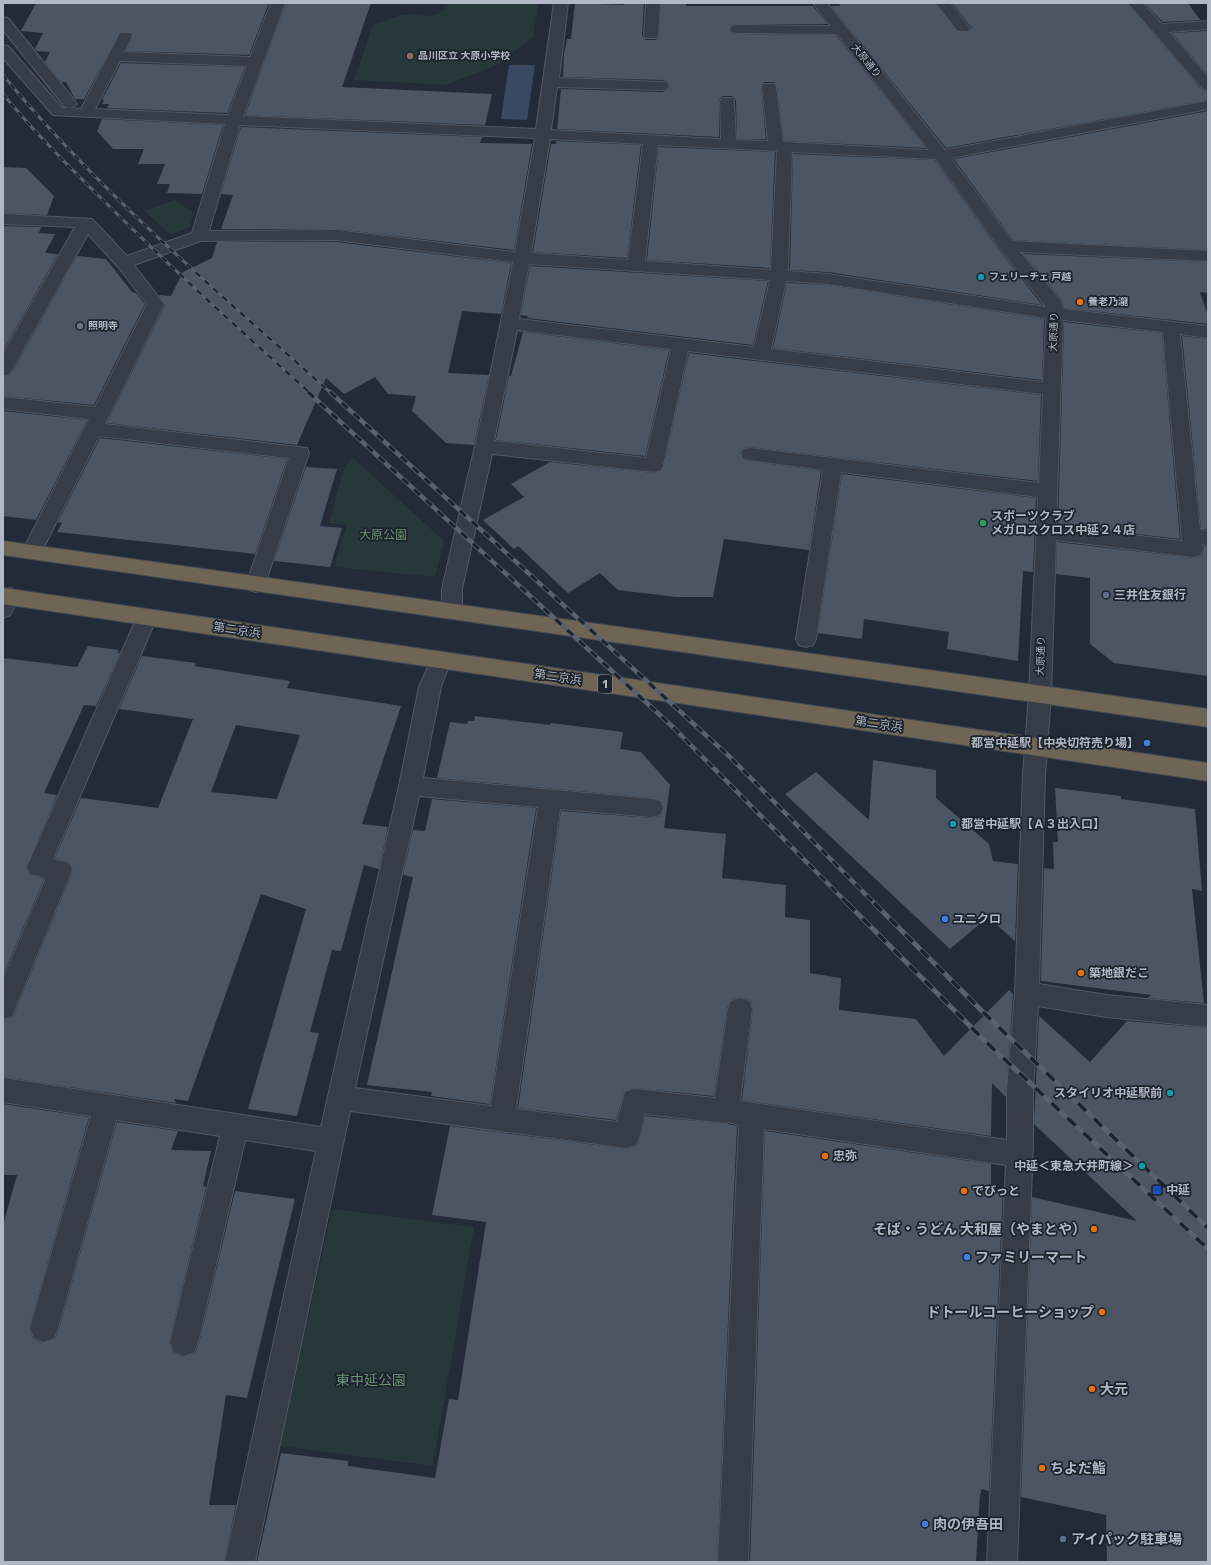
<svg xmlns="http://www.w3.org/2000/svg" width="1211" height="1565" viewBox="0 0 1211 1565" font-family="Rubik,'Noto Sans JP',sans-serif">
	<rect width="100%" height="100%" fill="#232b38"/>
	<path fill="#26383a" d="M450,3H538L533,37L497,65L446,85L354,80L373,25C383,22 394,16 404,15C426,12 432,25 450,3Z
		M175,200L194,213L190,227L171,235L144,211Z
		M353,458L444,541L435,577L334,567L347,525L329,523L344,468Z
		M332,1209L474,1227L433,1466L280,1446Z"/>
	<path fill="#394961" d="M509,65H535L527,120L501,119Z"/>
	<path fill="#4b5564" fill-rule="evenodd" d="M36,3H269L249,55L126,51L133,35L130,32H120L84,99H75L66,82H61L45,62L50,52L37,51L35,49L43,33L21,31Z
		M286,3H371L342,87L492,94L485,125L245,115Z
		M575,3L624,5V3H644L642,35L646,40H656L659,36L661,3H686V6H813L828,24H737L731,25L729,30L732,33L737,34L836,35L926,148L784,141L777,87L774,82H764L761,87L766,139H737L736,101L732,96H722L719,100V137L557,129L561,89L662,92L667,90L670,87L668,82L662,80L563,77L564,54L567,39H571Z
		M839,3H935L958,32H968L972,28L952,3H1127L1202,90L1208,91V100L946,148L831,6H840Z
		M1144,3H1188L1200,20L1163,22Z
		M1207,31L1208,32V75L1172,33Z
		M121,63L245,67L227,113L107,108L109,104H102L104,100H102Z
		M1208,111V250L1013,240L954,159Z
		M102,119L223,125L202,194L167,193L170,184H157L165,164H138L144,149H113L97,131Z
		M241,127L482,137L480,143L532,144L514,250L336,229H221L233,195L221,194Z
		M556,141L641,145L627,258L533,252L551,144H556Z
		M659,147L775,152L770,268L647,260Z
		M793,154L935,160L1000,251L1042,305L828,272L790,270Z
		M3,167L26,168L54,196L47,215L3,213Z
		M3,226L41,227L39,233L55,234L45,253L58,254L3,351Z
		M217,242H336L511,263L501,314L462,311L448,373L489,375L474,445L446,443L412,411L416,396L388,394L375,377L344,394L326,378L297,445L107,423L165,305L159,295L171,296L183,272L212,258Z
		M1023,254L1208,262V293L1200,292L1208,316V324L1064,308L1062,300Z
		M77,256L106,259L132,292L136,293L145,304L94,405L3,396V377L9,375L13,371Z
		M530,266L768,281L753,345L527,318L528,316L521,315Z
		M787,283L828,285L1044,319L1042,380L773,348Z
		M1064,322L1162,333L1180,539L1058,525Z
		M523,332L669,350L645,456L496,440L509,376H511Z
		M1182,336L1208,339V529H1201Z
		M689,353L1041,395L1038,481L750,447L743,448L740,453L743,460L821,471L809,550L724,539L713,597H676L618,590L600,573L568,593L518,546L514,549L483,520L524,497L511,484L550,462L654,473L661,471L664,465Z
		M3,411L87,420L36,520L3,516Z
		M100,438L287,459L255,554L57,532L62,523L58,522Z
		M306,467L337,469L320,526L342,528L330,567L274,561Z
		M842,474L1036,498L1033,572L1023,571L1018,661L947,649L949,632L864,619L862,639L818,633Z
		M1057,542L1193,558L1201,556L1204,551V546H1208V676L1114,663L1090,644V578L1056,574Z
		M88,646L119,650L117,653H120L96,706L84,705L44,793L57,795L26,868L30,875L44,879L3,975V658L77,667Z
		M142,656L196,663L194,666L290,681L287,688L401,706L362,824L388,827L379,869L364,865L341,951L332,950L310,1032L319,1033L297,1116L248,1109L306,909L261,894L188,1101L174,1099L176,1103L3,1077V1020L13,1017L73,871L69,862L55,858L81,798L158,808L193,719L119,709ZM236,725L300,735L277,799L211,792Z
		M475,716L550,725L551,723L623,732L620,749L641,752L670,785L664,828L726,834L722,878L786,885L785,917L810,920V973L841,978L839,1010L916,1019L944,1056L1009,990L1013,994L1006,1097L992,1083L991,1136L742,1100L753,1009L750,1000L740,997L731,1000L727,1008L714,1096L634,1088L624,1092L616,1120L518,1108L561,811L652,818L661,816L664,807L660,800L652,798L437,778L450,722L467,724L468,721H474Z
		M873,760L936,770V798L989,844L993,861L1018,864L1015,941L988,917L950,949L785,794L816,772L869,820Z
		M1055,788L1121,796V799L1195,809L1202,891L1192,889L1204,1003L1148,998L1151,995L1041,981L1044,868L1054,869L1053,842H1058Z
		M432,799L536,808L490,1104L431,1096L432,1092L367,1085L413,877L403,875L413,830L425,831Z
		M1039,1016L1090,1062L1127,1021L1207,1028L1208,1562H1107L1106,1515L1021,1497L1032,1197L1137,1221L1034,1124Z
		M3,1104L89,1117L29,1328L33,1339L43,1343L55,1339L59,1329L117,1122L178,1131L171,1150L211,1151L203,1186L206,1187L169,1342L173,1353L183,1357L195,1353L199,1343L235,1191L295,1199L247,1398L226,1395L209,1505H236L224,1562H3V1225L17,1175H3Z
		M645,1116L729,1124L737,1126L717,1562H257L281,1453L348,1461V1466L435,1478L449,1399L458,1400L486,1222L432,1215L450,1126L627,1149L637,1146L641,1136Z
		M765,1131L991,1164V1187L1003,1190L989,1491L981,1489V1494H980L976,1562H750Z"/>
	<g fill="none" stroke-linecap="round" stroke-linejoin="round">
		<g stroke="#515864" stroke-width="2">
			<path id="minor" d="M271,3H285L243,116L536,129L554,3H568L559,78L662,82L667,83L669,86L667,89L662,90L557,87L551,130L721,139L720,101L722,98H732L734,101L736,140L768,141L762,87L764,84H774L776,87L783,142L929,150L837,34L737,33L732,32L730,29L732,26L737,25L831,26L813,3H827L945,150L1208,101V109L951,158L1012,241L1208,251V261L1020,252L1061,301L1063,309L1208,326V338L1180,334L1200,530L1208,531V545L1202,544L1203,550L1200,555L1193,557L1056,540L1051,694L1045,775L1039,984L1106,995L1208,1005V1027L1106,1017L1038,1006L1033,1090V1143L1017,1562H987L1006,1165L764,1129L748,1562H718L739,1125L729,1122L726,1123L644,1114L640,1136L636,1145L627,1148L350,1111L255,1562H225L316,1151L245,1140L198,1342L194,1352L184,1356L174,1352L170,1342L220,1136L116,1120L58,1328L54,1338L44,1342L34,1338L30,1328L91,1116L3,1102V1078L321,1127L399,786L419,687L434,654L441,652L448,654L451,660L441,687L423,778L652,799L660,801L663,808L660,815L652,817L560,809L516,1109L617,1122L625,1092L634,1089L715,1098L728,1009L731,1001L740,998L749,1001L752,1009L740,1101L1007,1140V1090L1015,993L1023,775L1029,694L1038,497L841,472L816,639L813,645L806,647L799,645L796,639L823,470L750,460L743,459L741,454L743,449L750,448L1039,483L1043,394L688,351L663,465L661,470L654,472L492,454L462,589V611L459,616L452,619L445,616L442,611V589L481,420L513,262L336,240L201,241L134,265L164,304L105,424L307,448L309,453L263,590L256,592L249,590L246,585L289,458L99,436L39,557L32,559L25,557L22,552L89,419L3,409V397L95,407L147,304L118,267L88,234L12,370L9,374L3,376V354L75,227L3,224V214L92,219L127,256L192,233L225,124L53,115L3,58V45L8,46L62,108H68L65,107L3,30V17L8,18L75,101L77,104L71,108L81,109L120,33H130L132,36L124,52L250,57ZM120,61L247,66L228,115L95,109ZM240,125L535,138L515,252L336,230L209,231ZM550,139L643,144L628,260L531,253ZM658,145L777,151L771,270L645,261ZM792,152L936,159L1001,250L1046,307L828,274L788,271ZM529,264L770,280L754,347L519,319ZM786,281L828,284L1046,318L1043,382L771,349ZM1063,320L1163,332L1182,541L1056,526ZM517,330L671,349L646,458L494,441ZM419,796L538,807L491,1106L355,1088Z
				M646,3H660L658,35L656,38H646L644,35Z
				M936,3H950L970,28L968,31H958Z
				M1128,3H1142L1162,24L1208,21V29L1169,32L1208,77V90L1203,89Z
				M10,588L17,591L20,596L10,615L3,618V591Z
				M147,609L154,612L157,617L53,859L69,863L72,870L12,1016L3,1019V979L46,878L30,874L27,867L137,617L140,612Z"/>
		</g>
		<g stroke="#414854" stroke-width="2">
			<path id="highway" d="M3,541L1208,709V727L3,555Z
				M3,588L1208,763V781L3,604Z"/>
		</g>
		<use href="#minor" fill="#363d49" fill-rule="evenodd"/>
		<use href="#highway" fill="#6e6554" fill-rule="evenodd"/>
		<g stroke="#596170" stroke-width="3">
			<path id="rail-far2" d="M3,75C100,193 218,292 331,393
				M3,94C34,132 68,166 103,200C170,267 240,330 310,393"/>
		</g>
		<g stroke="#596170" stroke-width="4.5">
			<path id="rail-far1" d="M308,392L674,728L848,904
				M330,392L730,757L875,904"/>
		</g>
		<g stroke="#596170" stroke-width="5">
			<path id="rail" d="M847,903L984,1040L1208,1249
				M874,903L984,1013L1208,1228"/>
		</g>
		<use href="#rail-far2" stroke="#1c232d" stroke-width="2" stroke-dasharray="6" stroke-linecap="butt"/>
		<use href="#rail-far1" stroke="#1c232d" stroke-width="3" stroke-dasharray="8" stroke-linecap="butt"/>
		<use href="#rail" stroke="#1c232d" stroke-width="3.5" stroke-dasharray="11" stroke-linecap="butt"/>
	</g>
	<circle fill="#8d6e63" stroke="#1c232d" stroke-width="1.5" cx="410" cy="56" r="4"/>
	<g fill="#0f9aa8" stroke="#1c232d" stroke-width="1.5">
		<circle cx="981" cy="277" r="4"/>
		<circle cx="953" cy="824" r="4"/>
		<circle cx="1170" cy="1093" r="4"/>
		<circle cx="1142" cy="1166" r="4"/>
	</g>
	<g fill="#e8710a" stroke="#1c232d" stroke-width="1.5">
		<circle cx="1080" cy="302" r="4"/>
		<circle cx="1081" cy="973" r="4"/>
		<circle cx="825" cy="1156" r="4"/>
		<circle cx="964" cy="1191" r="4"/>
		<circle cx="1094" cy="1229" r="4"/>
		<circle cx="1102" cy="1312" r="4"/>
		<circle cx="1092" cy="1389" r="4"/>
		<circle cx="1042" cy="1468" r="4"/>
	</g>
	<circle fill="#6b7280" stroke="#1c232d" stroke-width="1.5" cx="80" cy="326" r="4"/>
	<circle fill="#2e9e5b" stroke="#1c232d" stroke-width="1.5" cx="983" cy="523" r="4"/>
	<g fill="#5c6f8a" stroke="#1c232d" stroke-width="1.5">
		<circle cx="1106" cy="595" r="4"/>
		<circle cx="1063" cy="1539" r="4"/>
	</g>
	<g fill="#3f7fe0" stroke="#1c232d" stroke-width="1.5">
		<circle cx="1147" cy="743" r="4"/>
		<circle cx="945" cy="919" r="4"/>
		<circle cx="967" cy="1257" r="4"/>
		<circle cx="925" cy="1524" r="4"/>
	</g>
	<rect fill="#1a4fb4" stroke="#1c232d" stroke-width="1.5" x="1152" y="1185" width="10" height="10" rx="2"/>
	<g text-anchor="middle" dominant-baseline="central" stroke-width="3.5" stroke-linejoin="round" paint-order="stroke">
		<g font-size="10" font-weight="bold" fill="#b1b8c5" stroke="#1c232d" text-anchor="start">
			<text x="418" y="56">品川区立 大原小学校</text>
			<text x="989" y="277">フェリーチェ 戸越</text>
			<text x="1088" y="302">養老乃瀧</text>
			<text x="88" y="326">照明寺</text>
		</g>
		<g font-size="10" fill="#b1b8c5" stroke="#1c232d">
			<text transform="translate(866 61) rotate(51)">大原通り</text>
			<text transform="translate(1054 332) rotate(-88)">大原通り</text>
			<text transform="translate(1041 656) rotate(-88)">大原通り</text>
		</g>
		<rect fill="#1c232d" stroke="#848b97" stroke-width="1" x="598" y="675" width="14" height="18" rx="3"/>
		<g font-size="11" font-weight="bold" fill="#b1b8c5">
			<text x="605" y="684">1</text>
		</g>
		<g font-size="12" font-weight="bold" fill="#b1b8c5" stroke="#1c232d" text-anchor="start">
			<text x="991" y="516">スポーツクラブ<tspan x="991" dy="14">メガロスクロス中延２４店</tspan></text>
			<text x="1114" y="595">三井住友銀行</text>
			<text x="1139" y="743" text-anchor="end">都営中延駅【中央切符売り場】</text>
			<text x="961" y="824">都営中延駅【Ａ３出入口】</text>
			<text x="953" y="919">ユニクロ</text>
			<text x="1089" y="973">築地銀だこ</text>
			<text x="1162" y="1093" text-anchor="end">スタイリオ中延駅前</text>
			<text x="833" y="1156">忠弥</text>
			<text x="1134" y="1166" text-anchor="end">中延＜東急大井町線＞</text>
			<text x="1166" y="1190">中延</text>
			<text x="972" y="1191">でびっと</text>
		</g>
		<g font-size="12" fill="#6a9475" stroke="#1c232d">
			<text x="383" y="535">大原公園</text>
		</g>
		<g font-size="12" fill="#b1b8c5" stroke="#1c232d">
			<text transform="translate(237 630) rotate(8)">第二京浜</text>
			<text transform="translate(558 677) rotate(8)">第二京浜</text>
			<text transform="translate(879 724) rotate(8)">第二京浜</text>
		</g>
		<g font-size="14" font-weight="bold" fill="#b1b8c5" stroke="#1c232d" text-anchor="start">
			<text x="1086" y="1229" text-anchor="end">そば・うどん 大和屋（やまとや）</text>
			<text x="975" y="1257">ファミリーマート</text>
			<text x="1094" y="1312" text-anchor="end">ドトールコーヒーショップ</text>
			<text x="1100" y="1389">大元</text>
			<text x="1050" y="1468">ちよだ鮨</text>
			<text x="933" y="1524">肉の伊吾田</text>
			<text x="1071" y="1539">アイパック駐車場</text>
		</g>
		<g font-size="14" fill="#6a9475" stroke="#1c232d">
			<text x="371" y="1380">東中延公園</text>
		</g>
	</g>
	<rect width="1211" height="1565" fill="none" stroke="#b1b8c5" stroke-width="8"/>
</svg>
